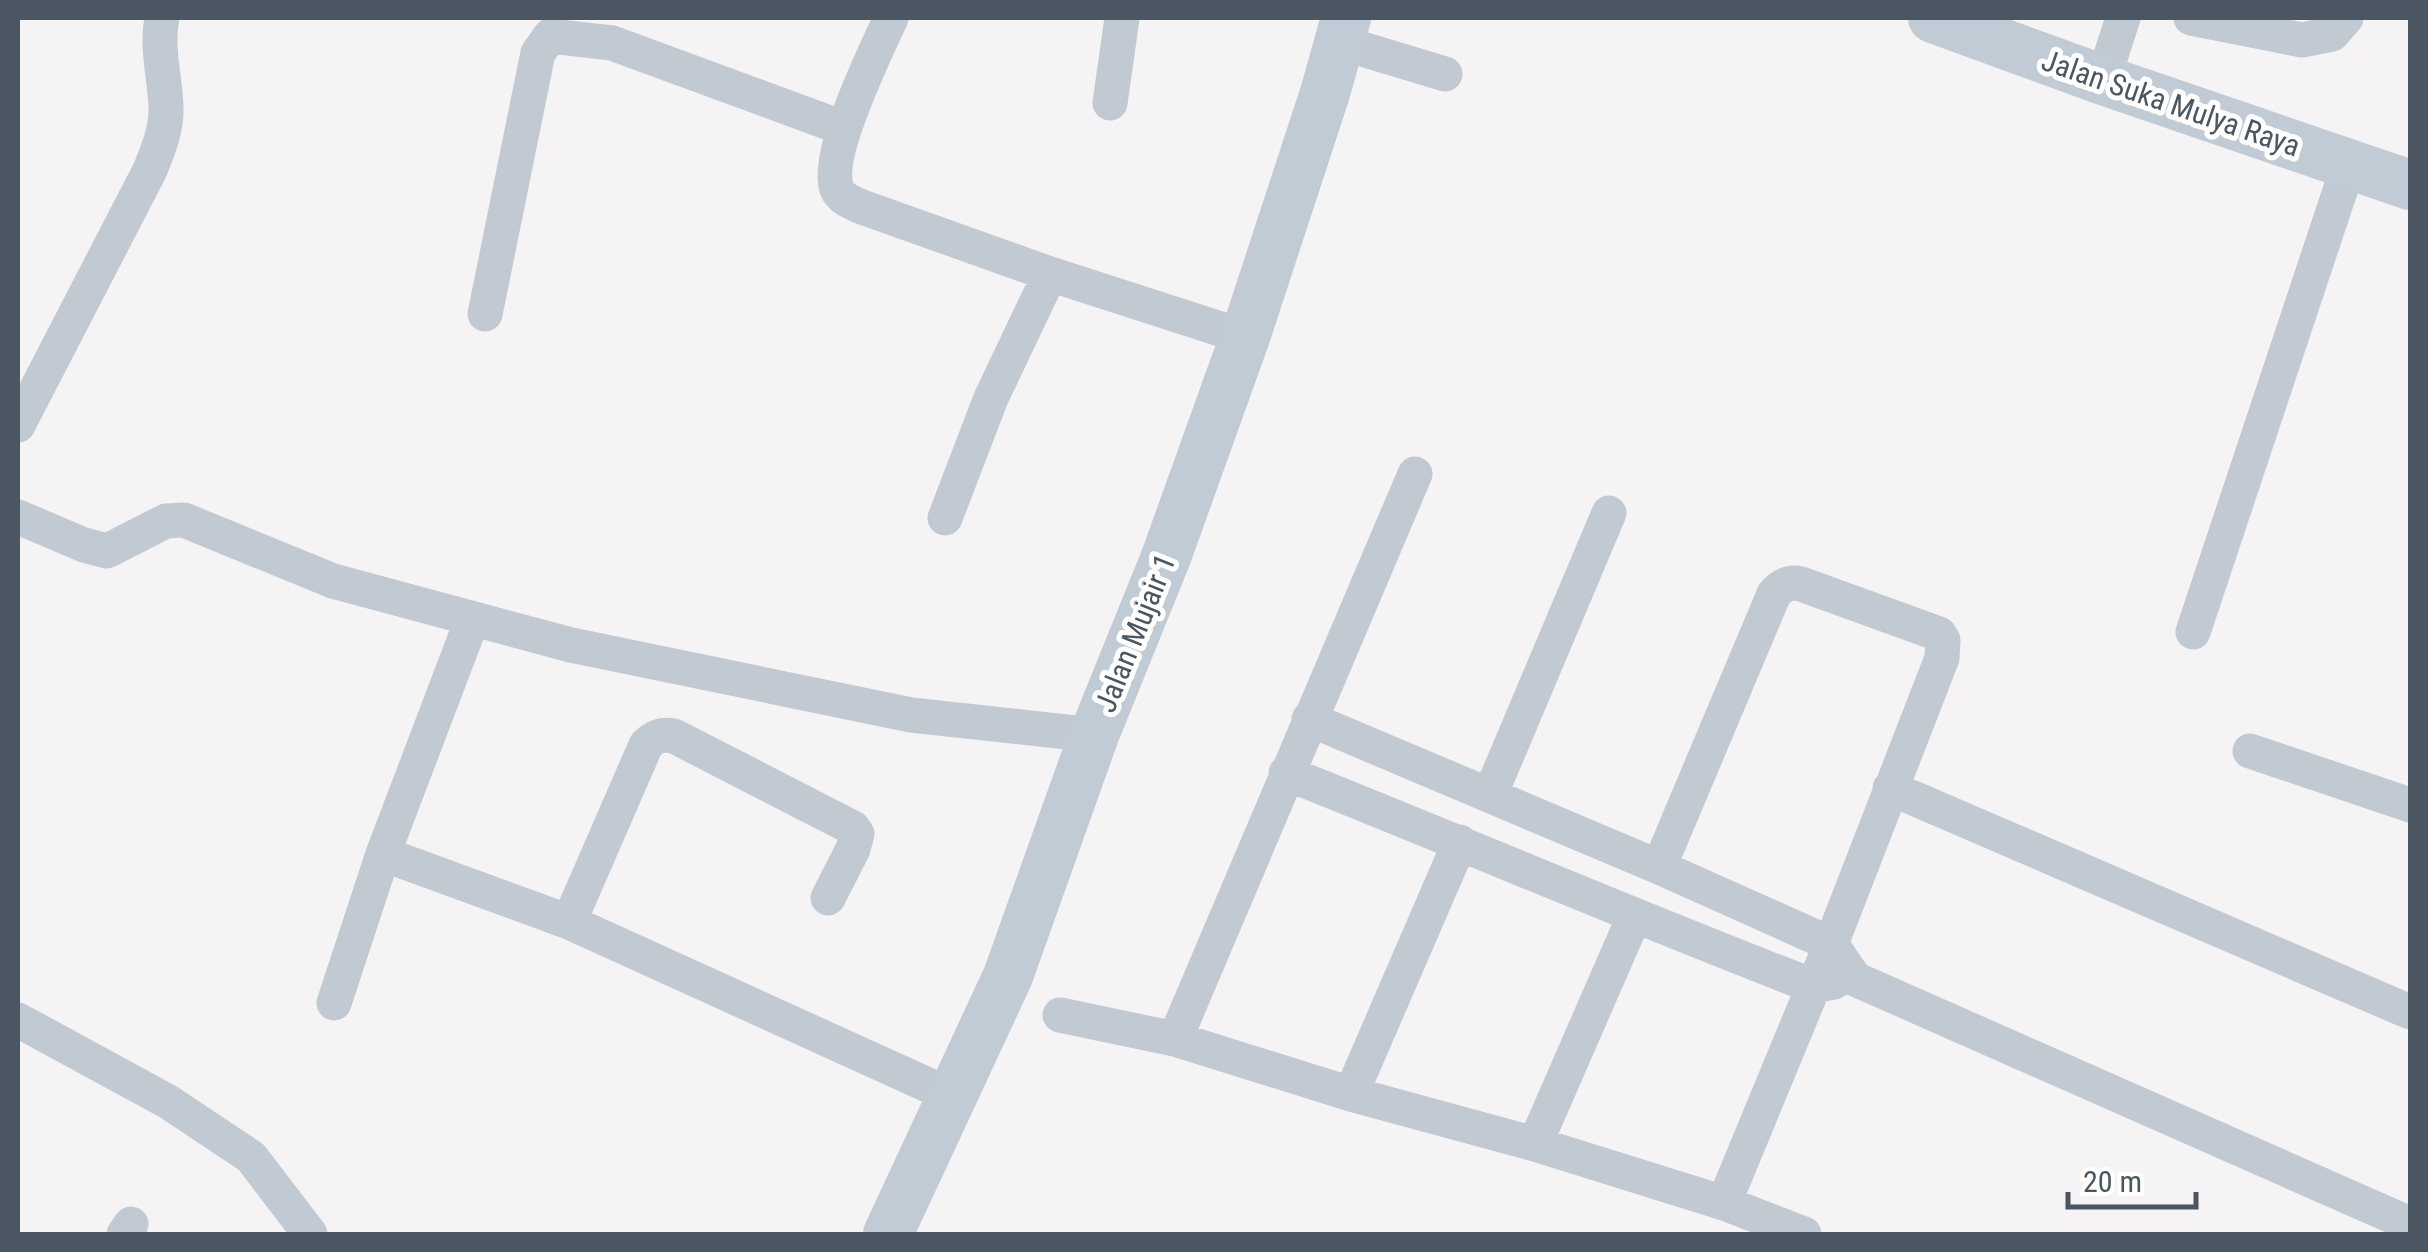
<svg xmlns="http://www.w3.org/2000/svg" width="2428" height="1252" viewBox="0 0 2428 1252" font-family="'Roboto Condensed',sans-serif">
	<rect width="100%" height="100%" fill="#f5f3f3"/>
	<g fill="none" stroke-linecap="round" stroke-linejoin="round">
		<path stroke="#c1cad2" stroke-width="35" d="M891,18C876,51 824,155 837,189C841,199 853,203 862,207L1050,274L1245,337
			M2191,18L2302,40L2332,34L2346,18
			M1339,42L1445,74
			M2103,80L2123,18
			M1110,103L1122,18
			M485,314L538,53L550,36L612,43L843,128
			M18,425L150,170C158,150 167,129 166,107C165,78 156,47 162,18
			M18,517L84,545L107,551L166,521L184,520L333,581L571,645L911,715L1094,735
			M945,518L991,398L1050,274
			M2193,632L2349,164
			M1309,719L1659,867L1831,944L1855,979L2410,1224
			M2250,751L2410,805
			M1286,773C1462,843 1636,918 1813,986L1834,982
			M1890,788L2410,1012
			M1490,795L1609,513
			M383,854L569,922L952,1096
			M1659,867L1774,594C1781,586 1789,581 1801,584L1939,634L1943,640L1942,658L1831,944L1724,1203
			M569,922L646,745C655,736 662,734 674,736L853,828L857,834L853,849L828,898
			M334,1003L383,854L472,620
			M1060,1015L1175,1039L1351,1094L1535,1144L1724,1203L1804,1234
			M18,1020L167,1101L251,1157L310,1234
			M1175,1039L1415,474
			M1351,1094L1460,842
			M1535,1144L1634,917
			M124,1234L131,1224"/>
		<path stroke="#c1cbd6" stroke-width="50" d="M1933,18L2103,80L2410,185
			M888,1234L1008,976L1094,735L1166,557L1245,337L1325,93L1346,18"/>
	</g>
	<g text-anchor="middle" dominant-baseline="central" stroke-width="10" stroke-linejoin="round" paint-order="stroke">
		<g font-size="30" fill="#4a5661" stroke="#fff">
			<text transform="translate(2171 103) rotate(19)">Jalan Suka Mulya Raya</text>
			<text transform="translate(1135 633) rotate(-68)">Jalan Mujair 1</text>
		</g>
	</g>
	<rect width="2428" height="1252" fill="none" stroke="#4a5661" stroke-width="40"/>
	<path d="M2068 1192v15h128v-15" fill="none" stroke="#4a5661" stroke-width="5"/>
	<text x="2083" y="1192" font-size="30" fill="#4a5661" stroke="#ffffff" stroke-width="8" paint-order="stroke">20 m</text>
</svg>
